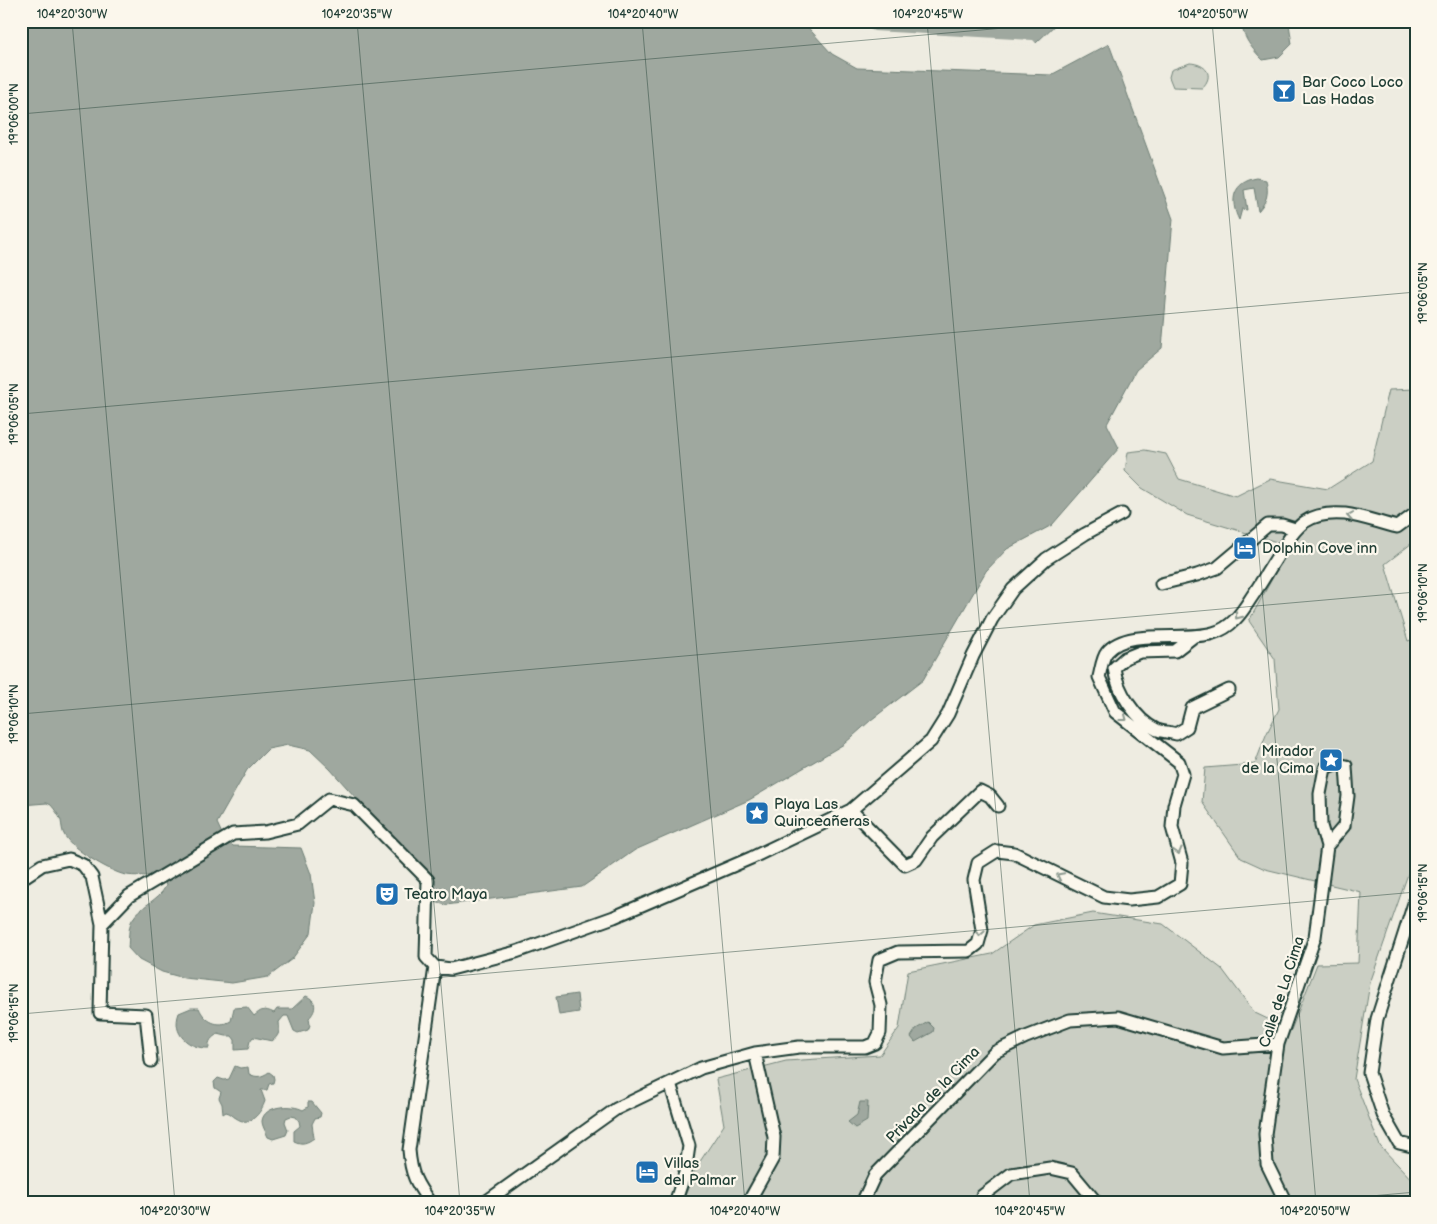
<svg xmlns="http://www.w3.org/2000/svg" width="1437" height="1224" viewBox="0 0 1437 1224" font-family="'Balsamiq Sans',sans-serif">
	<rect width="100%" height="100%" fill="#eeece1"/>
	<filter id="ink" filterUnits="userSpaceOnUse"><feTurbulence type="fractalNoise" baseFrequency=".02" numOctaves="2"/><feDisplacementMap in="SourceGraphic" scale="10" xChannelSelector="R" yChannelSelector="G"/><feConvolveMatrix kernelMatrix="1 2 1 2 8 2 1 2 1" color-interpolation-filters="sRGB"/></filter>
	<g filter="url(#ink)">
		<path fill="#cbcfc4" stroke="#75867c" d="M1190,63C1206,64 1215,75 1202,88L1173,87L1169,77L1171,70Z
			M1416,389V540L1385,564L1408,641L1416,638V851L1370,983L1354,1079L1380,1146L1416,1184V1203H682L697,1166L724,1125L716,1079L786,1061L880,1055L899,1028L908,971L992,954L1034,925L1093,913L1163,924L1222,969L1255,1013L1291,1030L1317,964L1358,963L1361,892L1265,869L1241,858L1202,802L1205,768L1255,764L1266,735L1279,709L1275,659L1249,621L1290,546L1187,515L1142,488L1125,471L1128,452L1145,450L1166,454L1179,479L1236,496L1270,479L1328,489L1372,461L1389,390Z"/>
		<path fill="#9fa89f" stroke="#6c7d74" d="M21,21H802L832,54L857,68L1051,75L1109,44L1173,219L1162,348L1136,370L1107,424L1119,448L1052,525L1007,549L986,571L923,680L871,720L844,744L749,800L635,850L582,887L446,905L435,902L383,828L330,769L310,750L288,745L268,749L247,770L217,823L223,836L233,846L301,848L311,874L315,903L311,933L292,959L268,977L232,983L184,978L162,972L139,960L128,948C129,939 128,927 132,920C141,905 158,901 166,886L164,879C151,873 136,878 122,874C108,870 72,849 65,836C62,832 62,826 61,821C59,815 55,810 51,805L47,803L21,805Z
			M847,21H1059L1036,43L871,33Z
			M1242,21H1287L1289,24L1292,44L1279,57L1263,60C1253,50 1241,36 1242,21Z
			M1257,178L1266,180C1269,194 1267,201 1258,211L1254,188L1244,190L1247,210L1242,209L1239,220C1229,200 1233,182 1257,178Z
			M577,994L579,1012L559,1015L556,997Z
			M306,996C317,1000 317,1010 309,1018L310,1025L308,1030L298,1033L294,1031L288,1016H284L279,1022C280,1031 279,1036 272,1041L253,1037L250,1041L248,1049L235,1050V1040L232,1036H226L218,1034C212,1037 208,1041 209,1048C189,1049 171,1034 179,1013L191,1008H199C205,1022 218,1028 231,1021L234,1008L247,1007L254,1016C261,1010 264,1008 274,1013L277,1009H292Z
			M928,1022L934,1028L933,1032L915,1042L911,1037L916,1029Z
			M235,1066L240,1068L248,1067L249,1074C257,1078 262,1077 269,1072L273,1075L274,1079L273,1083L269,1084L267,1090H261L265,1101C261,1113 250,1128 236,1118C232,1116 231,1113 226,1112L223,1114L222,1104L219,1098L221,1092L215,1088L214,1082L218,1078L224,1080L229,1079Z
			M308,1102H312L321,1113L320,1117L315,1118L312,1124L314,1138C307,1143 302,1145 294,1141V1131L300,1126L299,1121L296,1117L291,1116L286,1118L285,1122L288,1130L286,1135L273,1139L268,1137C266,1132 262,1126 262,1121C264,1105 292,1104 303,1110L308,1107Z
			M860,1102H868L867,1121L855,1128L848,1122L857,1115Z"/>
		<path fill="#eeece1" d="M844,21H851L874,31L1033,40L1038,45L870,36L849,27Z"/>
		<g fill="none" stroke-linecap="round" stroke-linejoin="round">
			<g stroke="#1f3d34" stroke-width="15">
				<path id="minor" d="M1161,584L1197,575L1217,568L1268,525H1282L1295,529
					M1193,637L1175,651L1140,652L1125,658L1114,668C1117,690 1135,720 1157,730C1162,732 1170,732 1176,734L1187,727L1192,708L1229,690
					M851,810L931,741L948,714L973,656L992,619L1013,589L1046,559L1085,534L1122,514
					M21,879L42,865L69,859L83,865L92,877L102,924L100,1013L146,1015L151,1061
					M1416,897L1377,1019L1369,1073L1383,1115L1399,1143L1416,1147
					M102,924L129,896L233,834L265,832L298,824L329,799L354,805L428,880L426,957L435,967L451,969L516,952L614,917L751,858L851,810L905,865L916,860L932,837L980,791L990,796L998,806
					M670,1083L689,1146L685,1173L675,1203
					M430,1203C416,1183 411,1175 409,1150L435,967
					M484,1203L616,1109L701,1068L755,1053L799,1047H865L875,1043L880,1033L881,1005L875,982L879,960L898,952L969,951L978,944L982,930L974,880L978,863L997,851L1014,853L1104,897L1129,900L1158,897L1180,884L1182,863L1172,827L1174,805L1183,774L1179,762L1115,712L1099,677C1101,670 1102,658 1107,652C1127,627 1185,642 1213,633C1231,628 1241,614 1251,598C1260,585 1268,571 1277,557C1297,526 1305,511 1345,514C1362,516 1380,523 1397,527L1416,513
					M748,1203L773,1158L774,1137L755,1053
					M862,1203L875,1175L995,1052L1026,1037L1070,1020L1118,1017L1223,1048L1278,1044
					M979,1203L982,1196L1011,1174L1050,1168L1072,1173L1097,1203
					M1286,1203L1267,1164L1265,1134L1278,1044L1315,937L1327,846L1321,826L1320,794L1325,768L1335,764L1346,766L1348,796L1344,826L1327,846"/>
			</g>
			<use href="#minor" stroke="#fbf7ec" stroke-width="11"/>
		</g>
		<defs><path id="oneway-chevron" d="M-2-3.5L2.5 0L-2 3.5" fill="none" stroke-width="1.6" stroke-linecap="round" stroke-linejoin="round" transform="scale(1.25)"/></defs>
		<g stroke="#8d9a90">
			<use href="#oneway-chevron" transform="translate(1350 516) rotate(-171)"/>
			<use href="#oneway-chevron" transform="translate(1238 616) rotate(128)"/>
			<use href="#oneway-chevron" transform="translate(1124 718) rotate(37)"/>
			<use href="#oneway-chevron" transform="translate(1178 851) rotate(75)"/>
			<use href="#oneway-chevron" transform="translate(1060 876) rotate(-153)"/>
			<use href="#oneway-chevron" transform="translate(980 933) rotate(100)"/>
		</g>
	</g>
	<path fill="none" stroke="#1f3d34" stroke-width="1" stroke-opacity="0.45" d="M72,21L175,1203M357,21L460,1203M642,21L745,1203M927,21L1030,1203M1212,21L1316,1203M21,114L1084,21M21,414L1416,292M21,714L1416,592M21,1014L1416,892M1292,1203L1416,1192"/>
	<defs>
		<g id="bar-square" transform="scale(1.25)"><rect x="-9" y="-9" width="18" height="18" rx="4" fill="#1f6fb2" stroke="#fbf7ec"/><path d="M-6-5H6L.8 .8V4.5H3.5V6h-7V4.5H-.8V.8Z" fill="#fff"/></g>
		<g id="hotel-square" transform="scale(1.25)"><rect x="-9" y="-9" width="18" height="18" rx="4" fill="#1f6fb2" stroke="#fbf7ec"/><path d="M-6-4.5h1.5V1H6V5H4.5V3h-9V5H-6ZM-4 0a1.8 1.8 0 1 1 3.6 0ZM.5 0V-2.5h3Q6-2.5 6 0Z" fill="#fff"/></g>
		<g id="sight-square" transform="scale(1.25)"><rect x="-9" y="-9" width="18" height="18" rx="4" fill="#1f6fb2" stroke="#fbf7ec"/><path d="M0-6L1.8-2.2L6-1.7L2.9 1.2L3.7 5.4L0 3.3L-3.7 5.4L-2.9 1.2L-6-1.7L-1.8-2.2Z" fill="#fff"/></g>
		<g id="theatre-square" transform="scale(1.25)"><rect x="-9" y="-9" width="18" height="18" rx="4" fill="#1f6fb2" stroke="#fbf7ec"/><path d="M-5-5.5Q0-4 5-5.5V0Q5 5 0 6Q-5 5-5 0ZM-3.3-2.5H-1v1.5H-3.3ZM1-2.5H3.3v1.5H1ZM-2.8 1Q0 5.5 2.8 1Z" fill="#fff"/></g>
	</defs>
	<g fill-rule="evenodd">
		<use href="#bar-square" x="1284" y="91"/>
		<use href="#hotel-square" x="1245" y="548"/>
		<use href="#sight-square" x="1331" y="760"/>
		<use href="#sight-square" x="757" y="813"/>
		<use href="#theatre-square" x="387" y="894"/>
		<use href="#hotel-square" x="647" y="1172"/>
	</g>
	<g text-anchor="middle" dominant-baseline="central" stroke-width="4.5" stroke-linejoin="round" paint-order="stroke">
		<g font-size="15" fill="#1f3d34" stroke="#fbf7ec" text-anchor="start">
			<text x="1302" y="82">Bar Coco Loco<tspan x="1302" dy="17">Las Hadas</tspan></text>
			<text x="1262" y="548">Dolphin Cove inn</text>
			<text x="1314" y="751" text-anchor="end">Mirador<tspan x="1314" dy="17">de la Cima</tspan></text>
			<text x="774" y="804">Playa Las<tspan x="774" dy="17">Quinceañeras</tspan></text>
			<text x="404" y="894">Teatro Maya</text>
			<text x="664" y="1163">Villas<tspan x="664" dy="17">del Palmar</tspan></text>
		</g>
		<g font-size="15" fill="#1f3d34" stroke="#fbf7ec">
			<text transform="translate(1282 992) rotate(-72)">Calle de La Cima</text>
			<text transform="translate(933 1095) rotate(-46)">Privada de la Cima</text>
		</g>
	</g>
	<rect width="1437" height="1224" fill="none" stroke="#fbf7ec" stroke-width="55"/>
	<rect x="28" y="28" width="1382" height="1168" fill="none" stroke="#1f3d34" stroke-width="2"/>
	<g font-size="12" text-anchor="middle" fill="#1f3d34">
		<text x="72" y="18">104°20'30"W</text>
		<text x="357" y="18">104°20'35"W</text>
		<text x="643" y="18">104°20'40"W</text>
		<text x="928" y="18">104°20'45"W</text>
		<text x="1213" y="18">104°20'50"W</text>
		<text transform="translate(14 114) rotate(-90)" y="4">19°06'00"N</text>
		<text transform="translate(1423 293) rotate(-90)" y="4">19°06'05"N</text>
		<text transform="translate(14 414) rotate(-90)" y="4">19°06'05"N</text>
		<text transform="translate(1423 593) rotate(-90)" y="4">19°06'10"N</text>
		<text transform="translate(14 714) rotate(-90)" y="4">19°06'10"N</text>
		<text transform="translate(1423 893) rotate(-90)" y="4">19°06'15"N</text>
		<text transform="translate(14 1013) rotate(-90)" y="4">19°06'15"N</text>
		<text x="175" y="1215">104°20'30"W</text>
		<text x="460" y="1215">104°20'35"W</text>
		<text x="745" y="1215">104°20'40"W</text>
		<text x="1030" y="1215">104°20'45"W</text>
		<text x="1315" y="1215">104°20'50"W</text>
	</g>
</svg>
